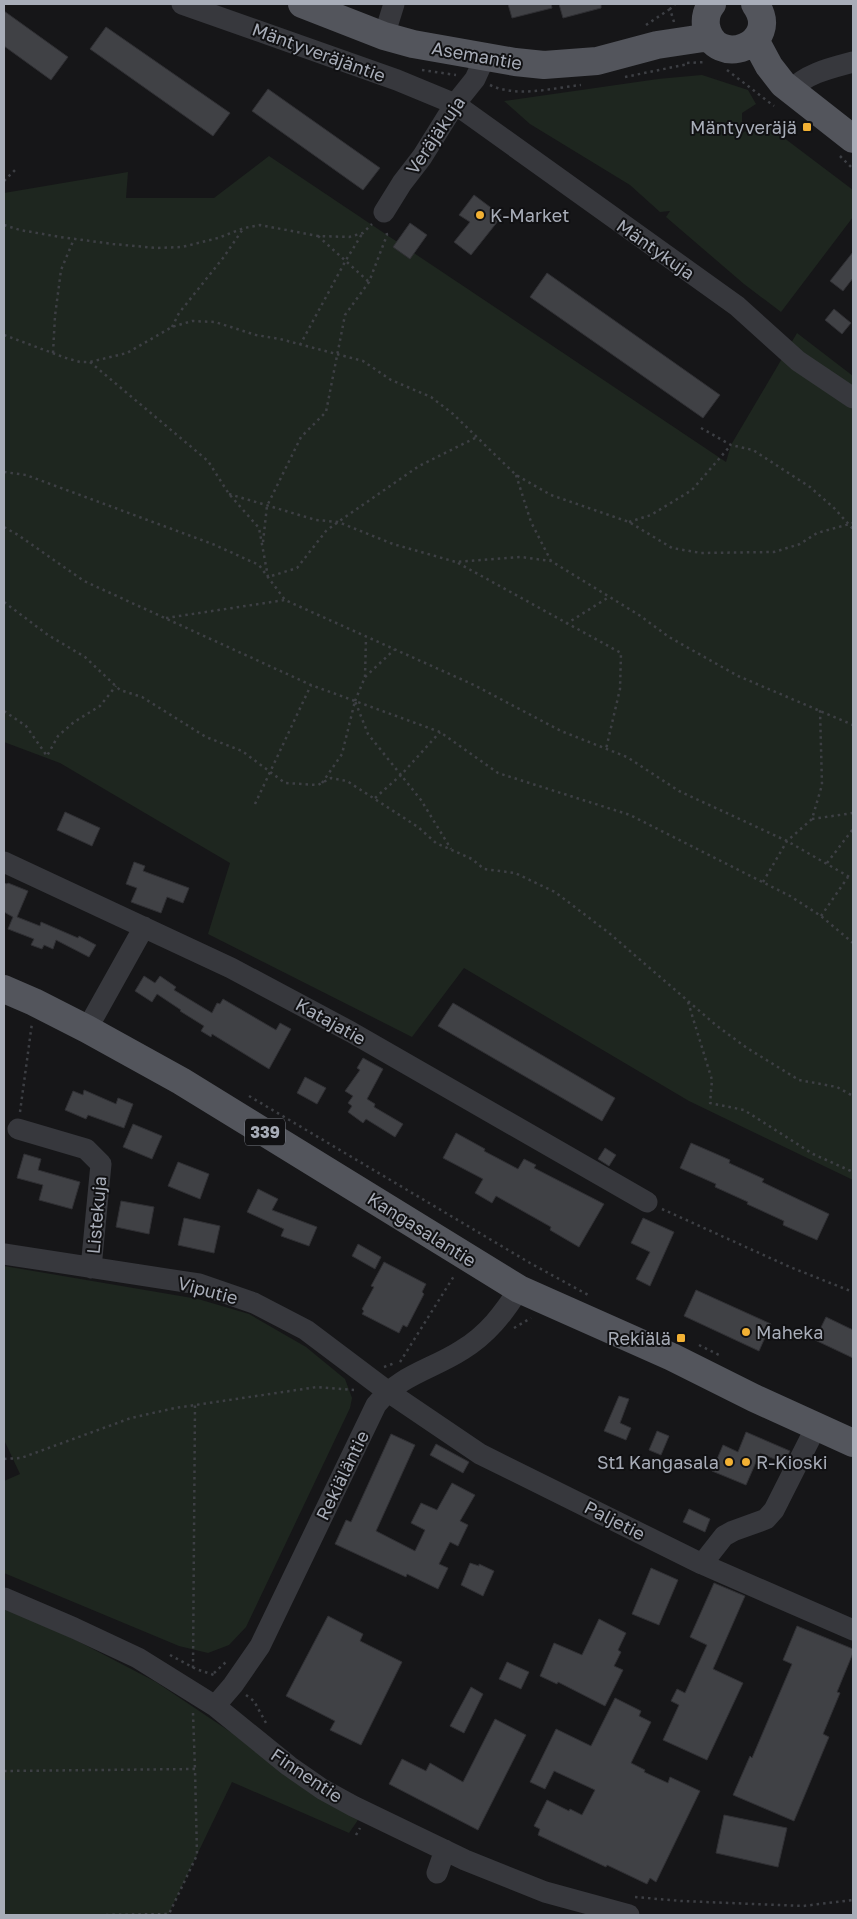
<svg xmlns="http://www.w3.org/2000/svg" width="857" height="1919" viewBox="0 0 857 1919" font-family="'Golos Text',sans-serif">
	<rect width="100%" height="100%" fill="#161618"/>
	<path fill="#1e261f" d="M702,75L748,90L756,104L742,113V133L763,122L853,190V217L781,312L744,284L666,217L670,211L660,212L630,185L530,124L504,101L658,79Z
		M269,156L726,462L731,445L797,333L853,376V1180L689,1101L464,968L412,1037L208,934L230,863L60,763L4,742V193L128,172L126,198H214Z
		M4,1266L198,1299L249,1314L306,1347L345,1379L352,1398L350,1408L246,1627L229,1645L208,1653L179,1646L4,1573V1481L20,1474L5,1442L4,1431Z
		M4,1608L70,1637L156,1682L232,1733L293,1780L358,1820L349,1833L232,1782L168,1915H4Z"/>
	<path fill="#404145" stroke="#303034" d="M508,4H551L552,8L512,18Z
		M559,4H601V8L563,18Z
		M4,11L68,57L51,80L4,46Z
		M106,27L230,113L213,136L90,49Z
		M268,89L380,168L363,190L252,111Z
		M474,195L502,216L471,255L454,242L470,222L459,215Z
		M410,223L427,235L410,259L393,247Z
		M853,252V278L843,291L830,281Z
		M547,273L720,395L703,418L530,297Z
		M834,309L851,323L842,334L825,320Z
		M65,812L100,828L92,846L57,830Z
		M134,862L145,866L143,871L189,888L183,903L167,897L161,913L131,902L137,888L126,884Z
		M4,883L7,884L8,883L28,891L17,917L40,926L41,922L78,938L79,936L96,945L89,957L56,940L53,949L44,945L42,949L31,945L34,939L8,929L13,917L4,912Z
		M144,976L155,983L160,976L176,987L174,990L212,1013L217,1003L220,1004L223,999L276,1030L280,1023L291,1029L269,1069L212,1034L211,1037L201,1031L204,1026L180,1011L181,1010L157,994L152,1002L135,991Z
		M453,1003L615,1098L602,1121L438,1026Z
		M363,1058L383,1069L367,1099L375,1104L374,1107L403,1124L395,1137L366,1119L363,1123L348,1112L352,1106L348,1103L353,1096L345,1091L360,1070L357,1068Z
		M305,1077L326,1088L317,1104L297,1093Z
		M84,1090L116,1104L118,1098L133,1104L124,1128L88,1115L86,1119L65,1110L73,1091L83,1095Z
		M133,1124L162,1136L152,1159L123,1147Z
		M456,1133L485,1149L484,1151L518,1169L524,1159L536,1165L534,1168L604,1204L579,1247L550,1230L551,1227L496,1196L492,1203L475,1193L483,1179L443,1158Z
		M691,1143L730,1160L729,1163L764,1179L762,1182L829,1214L817,1240L783,1225L784,1221L747,1204L748,1202L715,1187L716,1184L680,1168Z
		M605,1148L616,1155L609,1166L598,1159Z
		M24,1154L41,1159L38,1170L80,1182L72,1209L39,1200L43,1185L17,1178Z
		M178,1162L209,1174L200,1199L168,1186Z
		M258,1189L278,1199L272,1210L317,1227L309,1246L281,1236L284,1229L247,1212Z
		M121,1201L154,1207L149,1234L116,1227Z
		M184,1218L220,1226L214,1253L178,1245Z
		M643,1218L674,1232L650,1286L636,1279L650,1252L631,1243Z
		M358,1244L381,1257L375,1269L352,1256Z
		M384,1262L426,1284L422,1292L424,1294L407,1327L403,1325L399,1333L362,1314L364,1311L362,1309L374,1287L371,1286Z
		M696,1290L771,1324L759,1351L684,1316Z
		M826,1317L853,1330V1358L815,1340Z
		M619,1396L629,1399L620,1423L631,1428L626,1440L604,1431Z
		M657,1431L669,1436L661,1455L649,1450Z
		M746,1432L790,1451L784,1463L760,1453L746,1485L712,1471L723,1445L738,1452Z
		M391,1434L415,1445L376,1531L415,1551L425,1530L411,1523L421,1503L437,1510L452,1483L475,1495L460,1521L468,1525L458,1546L450,1542L439,1564L448,1568L438,1589L407,1574L406,1577L335,1544L346,1520L351,1522Z
		M436,1444L469,1462L463,1473L430,1455Z
		M689,1509L710,1519L705,1532L683,1522Z
		M470,1563L479,1566V1564L494,1571L483,1596L461,1585Z
		M651,1568L678,1580L659,1625L632,1614Z
		M714,1583L745,1596L713,1669L743,1683L707,1760L663,1740L679,1705L671,1701L677,1689L685,1693L707,1645L690,1637Z
		M328,1616L363,1634L360,1641L402,1662L361,1745L330,1730L335,1721L286,1696Z
		M599,1619L626,1633L618,1650L621,1652L614,1666L623,1670L605,1706L558,1682L557,1684L540,1676L554,1643L582,1655Z
		M797,1626L853,1649V1653L837,1692L840,1693L823,1734L829,1737L794,1821L733,1795L750,1756L752,1758L792,1664L783,1660Z
		M507,1662L529,1672L521,1689L499,1679Z
		M471,1687L483,1694L464,1733L450,1726Z
		M615,1698L641,1711L639,1716L651,1722L631,1763L645,1770L644,1772L668,1783L670,1777L700,1791L656,1882L650,1878L647,1884L607,1865L606,1867L538,1835L540,1829L534,1826L547,1800L569,1811L570,1809L582,1815L595,1790L554,1771L545,1789L530,1782L556,1729L591,1746Z
		M495,1719L526,1735L478,1830L389,1784L402,1759L426,1771L430,1763L463,1782Z
		M724,1815L787,1828L778,1867L716,1853Z"/>
	<g fill="none" stroke-linecap="round" stroke-linejoin="round">
		<path stroke="#3d3f44" stroke-width="2.5" stroke-dasharray="2.5 4" stroke-linecap="butt" d="M674,22L670,9L675,4
			M646,25L670,9
			M687,63L706,62
			M422,70L456,75
			M727,70L774,106
			M625,77L688,64
			M490,85C517,98 552,88 581,85
			M840,156L853,169
			M4,181L16,169
			M4,225L20,230L60,237L113,244L157,248L182,247L218,238L244,228L260,225L318,236L349,237L363,233L372,224
			M318,236L369,282
			M172,327L179,313L223,258L243,229
			M4,335L66,358L80,362H90L127,353L172,327L192,321L215,322L256,335L280,339L363,361L391,380L431,397L453,414L516,475L551,495L629,522L672,548L701,553L774,552L800,544L817,533L853,523
			M300,345L346,260L362,234
			M53,353L55,316L61,270L74,239
			M90,362L208,461L229,494L259,528L268,577L297,568L326,531L338,522L419,466L477,437
			M701,428L731,445L753,450L810,487L834,508L853,529
			M4,472L26,475L215,545L259,565L285,600L474,685L561,731L627,757L679,791L787,841L853,879
			M516,475L531,522L551,561
			M229,494L316,520L338,522L393,544L456,562L521,557L551,561L639,615L669,637L738,676L853,725
			M629,522L651,515L692,490L731,445
			M4,527L18,535L84,581L311,685L440,732L498,773L630,815L790,896L821,916L853,943
			M263,542L267,506L301,437L326,412L345,315L369,282L387,235L386,229
			M458,563L621,653L620,689L606,749
			M4,602L48,635L85,657L120,690L142,697L206,737L242,751L285,783L318,785L331,778L347,781L418,827L436,843L472,859L484,869L515,873L555,892L609,933L717,1026L747,1048L799,1080L837,1087L853,1096
			M166,618L285,600
			M566,624L609,597
			M365,677L366,638
			M355,701L365,677L394,650
			M4,711L26,726L47,756L58,736L74,722L100,706L116,686
			M322,783L342,754L355,701L368,734L421,800L451,849
			M375,798L401,775L440,732
			M255,804L311,685
			M812,819L853,813
			M827,863L853,829
			M763,882L787,841L812,819L822,785L820,710
			M821,916L848,877
			M688,1002L712,1080L710,1103L744,1110L813,1154L853,1172
			M249,1096L530,1263L590,1296
			M20,1112L32,1023
			M662,1209L790,1267L853,1292
			M514,1328L531,1318
			M699,1345L721,1356
			M400,1362L454,1276
			M384,1367L395,1363
			M4,1459L21,1458L131,1418L175,1408L317,1387L354,1390
			M170,1655L196,1669L217,1676
			M193,1668L195,1405
			M214,1673L226,1662
			M246,1695L254,1701L266,1723
			M193,1713L195,1769
			M4,1771L195,1769L197,1855L169,1914L104,1915
			M356,1835L360,1828
			M635,1897L681,1901L803,1906L853,1900"/>
		<path stroke="#37383d" stroke-width="21" d="M182,4L397,80L455,104L737,306L798,361L853,398
			M384,36L394,4
			M791,90C807,73 831,68 853,62
			M384,212L402,183L422,157L455,104L475,79L485,57
			M4,862L231,968L351,1032L647,1202
			M87,1029L144,927
			M18,1129L86,1149L101,1164L91,1268
			M4,1254L199,1284L254,1303L306,1330L387,1391L480,1454L702,1564L853,1630
			M702,1564L724,1536L733,1531L766,1519L774,1510L816,1427
			M4,1598L74,1628L138,1658L215,1706L289,1766L322,1789L353,1806L465,1860L545,1892L629,1915
			M215,1706L233,1685L260,1646L376,1405C401,1374 431,1370 462,1350C487,1335 504,1313 519,1289
			M437,1873L445,1850"/>
		<path stroke="#53555c" stroke-width="28" d="M302,4L384,36L413,44L515,62L544,65L597,61L657,45L710,37
			M712,4C707,10 705,18 706,26C714,71 784,44 755,4
			M755,40L769,66L783,84L853,139
			M4,989L34,1002L87,1029L181,1081L519,1289L672,1357L754,1398L853,1443"/>
	</g>
	<g fill="#f2b134" stroke="#111113" stroke-width="2">
		<rect x="802" y="122" width="10" height="10" rx="2.5"/>
		<circle cx="480" cy="215" r="5"/>
		<circle cx="746" cy="1332" r="5"/>
		<rect x="676" y="1333" width="10" height="10" rx="2.5"/>
		<circle cx="729" cy="1462" r="5"/>
		<circle cx="746" cy="1462" r="5"/>
	</g>
	<g text-anchor="middle" dominant-baseline="central" stroke-width="4" stroke-linejoin="round" paint-order="stroke">
		<rect fill="#111113" stroke="#7b7e86" stroke-width="1" x="245" y="1118.5" width="40" height="27" rx="4"/>
		<g font-size="16" font-weight="bold" fill="#a8adb8">
			<text x="265" y="1132">339</text>
		</g>
		<g font-size="18" fill="#a8adb8" stroke="#111113">
			<text transform="translate(319 52) rotate(20)">Mäntyveräjäntie</text>
			<text transform="translate(477 55) rotate(10)">Asemantie</text>
			<text transform="translate(435 135) rotate(-56)">Veräjäkuja</text>
			<text transform="translate(656 249) rotate(35)">Mäntykuja</text>
			<text transform="translate(331 1021) rotate(29)">Katajatie</text>
			<text transform="translate(96 1215) rotate(-85)">Listekuja</text>
			<text transform="translate(422 1229) rotate(32)">Kangasalantie</text>
			<text transform="translate(208 1290) rotate(15)">Viputie</text>
			<text transform="translate(342 1475) rotate(-64)">Rekiäläntie</text>
			<text transform="translate(615 1520) rotate(27)">Paljetie</text>
			<text transform="translate(307 1775) rotate(34)">Finnentie</text>
		</g>
		<g font-size="18" fill="#a8adb8" stroke="#111113" text-anchor="end">
			<text x="797" y="127">Mäntyveräjä</text>
			<text x="490" y="215" text-anchor="start">K-Market</text>
			<text x="756" y="1332" text-anchor="start">Maheka</text>
			<text x="671" y="1338">Rekiälä</text>
			<text x="719" y="1462">St1 Kangasala</text>
			<text x="756" y="1462" text-anchor="start">R-Kioski</text>
		</g>
	</g>
	<rect width="857" height="1919" fill="none" stroke="#a8adb8" stroke-width="10"/>
</svg>
